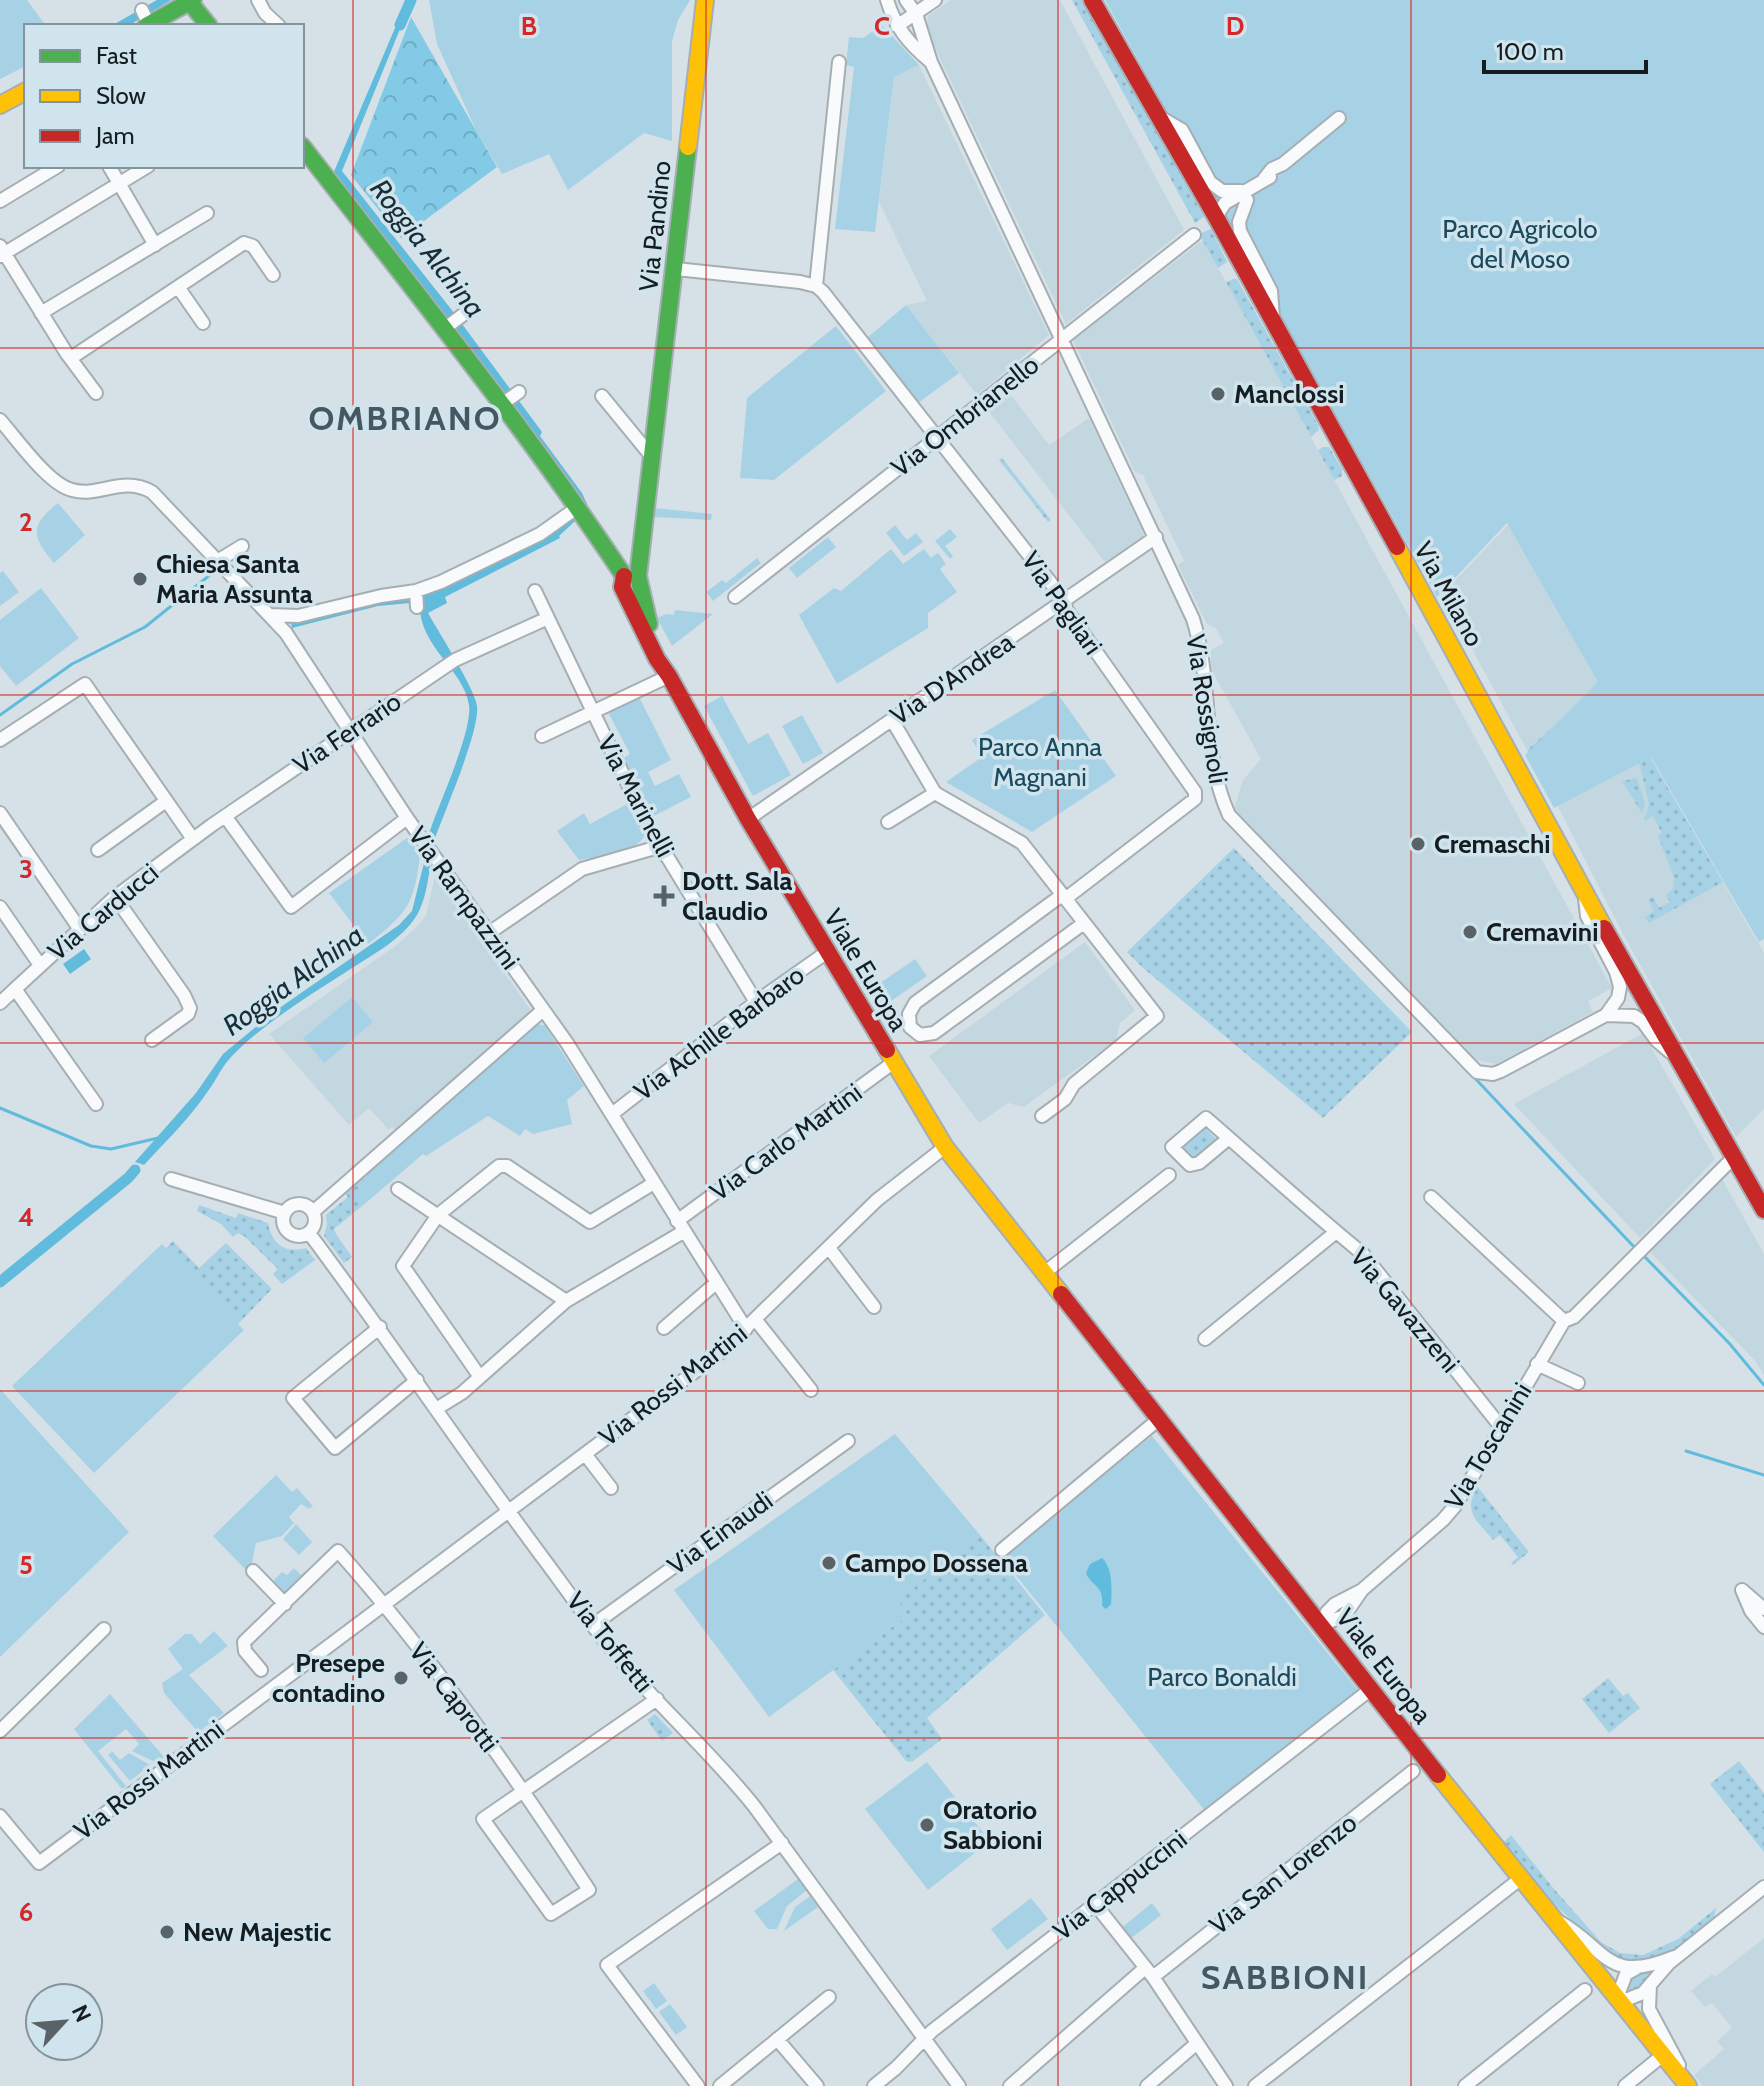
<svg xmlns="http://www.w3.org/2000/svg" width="1764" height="2086" viewBox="0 0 1764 2086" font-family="Cabin,sans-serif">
	<defs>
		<pattern id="grass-dots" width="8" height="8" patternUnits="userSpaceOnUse" patternTransform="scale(2)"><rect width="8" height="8" fill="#a7d2e5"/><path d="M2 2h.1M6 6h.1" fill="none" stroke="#8fb4c4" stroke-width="1.8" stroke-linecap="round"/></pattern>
		<pattern id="forest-crowns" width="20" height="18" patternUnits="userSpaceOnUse" patternTransform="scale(2)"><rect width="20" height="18" fill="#82cae5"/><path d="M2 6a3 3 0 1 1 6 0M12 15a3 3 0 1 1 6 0" fill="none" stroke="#6fadc4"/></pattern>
	</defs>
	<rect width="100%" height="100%" fill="#d6e1e7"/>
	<path fill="#c3d7e1" d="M951,0H1060L1184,230L1066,324L927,31L928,16Z
		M919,65L1049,335L977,395L906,305L927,301L879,202L894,77Z
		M1203,240L1612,988L1588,1001L1593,1012L1496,1064L1471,1059L1243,824L1234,809L1243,780L1261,759L1211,669V650L1224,643L1216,628L1207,624L1178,565L1184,561L1143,475L1135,472L1073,340Z
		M1009,392L1049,445L1089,418L1145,537L1105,562L987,409Z
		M1509,524L1605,681L1527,750L1442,594Z
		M1647,751L1764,953V1109L1736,1137L1624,936L1555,801Z
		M435,875L532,1012L396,1130L392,1127L389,1130L369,1108L349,1125L269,1034L394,947L417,927L426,916Z
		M1085,942L1135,1010L1120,1023L1116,1040L1024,1107L1008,1103L979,1123L929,1056Z
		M1643,1033L1715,1159L1640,1238L1514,1104Z
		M1721,1177L1764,1254V1375L1756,1362L1647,1249Z
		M1764,1938V2086H1703L1694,2075L1724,2049L1717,2041L1732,2028L1712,2003L1705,2007L1691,1991L1712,1974L1715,1977Z"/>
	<path fill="url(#grass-dots)" d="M1072,0H1082L1090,12L1204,217L1195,223Z
		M1211,229L1227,262L1218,268L1199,234Z
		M1233,279H1237L1318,425L1319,430L1311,437L1226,282Z
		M1323,447H1329L1342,469V476L1334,480L1318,450Z
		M1002,458L1051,520L1048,522L999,460Z
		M1605,681L1723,882L1649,923L1645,917L1654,911L1648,900L1653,897L1659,908L1670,902L1666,894L1673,889L1674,878L1658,836L1662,833L1653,816L1645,821L1644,819L1649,805L1640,765L1634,762L1555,801L1527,750Z
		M1637,778L1645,804L1642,813L1622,781Z
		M1234,848L1412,1032L1323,1118L1143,968L1127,952Z
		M1204,1127L1216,1139L1193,1160L1181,1149Z
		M361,1178L370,1188L362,1195L367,1202L334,1229L336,1234L352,1257L344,1263L324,1236L327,1224L326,1215L348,1197L344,1192Z
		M199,1205L236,1218L238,1213L268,1223C272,1244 285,1254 306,1248L315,1260L282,1284L273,1274L278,1269L244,1236L238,1233L233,1237L221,1224L197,1211Z
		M173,1241L199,1268L226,1243L272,1289L238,1324L166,1248Z
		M1477,1486L1529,1552L1513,1565L1511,1563L1518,1557L1500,1535L1493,1540C1476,1519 1463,1513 1477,1486Z
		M980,1535L1045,1615L927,1718L942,1739L912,1762L906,1761L833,1670L907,1616L898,1600Z
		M1608,1678L1623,1696L1628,1693L1640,1708L1609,1733L1582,1699Z
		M655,1714L673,1733L662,1741L647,1720Z
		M1739,1761L1764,1793V1852L1710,1784Z
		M1511,1835L1554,1889L1601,1942L1620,1953L1643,1955L1678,1939L1716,1908L1714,1918L1671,1951L1643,1962L1611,1958L1545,1895L1504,1842Z
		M1655,1968L1639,1990L1630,1993L1625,1991L1629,1978Z"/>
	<path fill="url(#forest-crowns)" d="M411,17L497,167L401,238L351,175Z"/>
	<path fill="#a7d2e5" d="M0,0H27L46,26H26V66L0,79Z
		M429,0H690L678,20L672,41V141L644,133L568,190L549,154L502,174L476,130L437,44Z
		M1105,0H1764V939L1759,942L1651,757L1554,808L1525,755L1598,682L1507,523L1437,597Z
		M882,25L919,65L894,77L875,232L835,229L854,67L846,65L849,37L863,38Z
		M906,305L959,373L918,403L867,338Z
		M836,326L886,391L774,480L740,478L747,398Z
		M58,503L85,535L54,563C31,536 30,525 58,503Z
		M655,508L712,514L711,520L654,517Z
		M895,525L907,540L916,533L923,542L904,556L886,533Z
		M950,529L957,537L945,546L953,556L950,559L935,541Z
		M828,537L836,547L797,578L789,568Z
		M891,549L903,564L924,549L931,558L938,553L946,564L940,569L957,592L928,613V628L837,684L799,615L834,588L841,591Z
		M757,558L761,563L713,601L706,592L722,580L726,583Z
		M3,571L19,592L0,606V573Z
		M41,588L79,638L16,686L0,666V620Z
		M675,610L713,614L672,646L657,618L666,614L674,615Z
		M1055,690L1116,776L1032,832L946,782L982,757L972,740Z
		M722,696L748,744L768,733L791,775L753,796L704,706Z
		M639,697L671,760L648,772L655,786L679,774L691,797L654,816L650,813L622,759L630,754L608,712Z
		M802,715L823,753L803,764L782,726Z
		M629,803L645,835C633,855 600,856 579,860L557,831L584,813L590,824Z
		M407,838L420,853C415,903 408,913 368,944L329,893Z
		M915,959L927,976L884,1006L873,988Z
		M352,997L373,1022L324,1063L303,1038Z
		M538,1024L545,1026L584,1086L567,1100L572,1124L533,1134L525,1129L520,1136L488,1116L426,1156L423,1154L367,1202L361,1195L369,1188L361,1178Z
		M162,1244L244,1330L94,1473L12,1386Z
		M0,1389L129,1532L0,1657Z
		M895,1434L980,1535L899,1600L907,1616L769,1717L674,1590Z
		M1152,1436L1360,1693L1206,1812L1002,1558Z
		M276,1475L292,1492L297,1488L313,1506L309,1509L301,1504L289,1517L294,1523L282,1536L256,1543L252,1563L246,1570L213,1536Z
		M296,1524L312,1542L299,1555L283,1539Z
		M294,1568L301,1575L308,1569L311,1572L284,1597L271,1583L282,1572L287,1575Z
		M214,1631L228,1646L189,1675L224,1713L198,1732L164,1693L162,1683L183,1669L168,1649L185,1634H192L200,1644Z
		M110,1694L164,1757L157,1763L132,1751L139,1744L126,1729L98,1751L126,1786L124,1788H121L74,1729Z
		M112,1751L120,1760L129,1753L150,1765L130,1781L108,1755Z
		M927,1762L990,1841L928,1890L865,1809Z
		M798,1879L807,1890L787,1906L777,1929H768L754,1911Z
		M810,1896L818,1907L784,1931L795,1907Z
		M1031,1898L1048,1919L1007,1950L991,1929Z
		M1152,1903L1161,1915L1129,1940L1120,1929Z
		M654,1983L667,2001L656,2009L643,1991Z
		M670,2004L687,2027L676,2035L659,2012Z"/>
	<path fill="#60bbdc" d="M157,0H171L128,26H111Z
		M403,9L407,12L342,171L451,309L542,432L540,436L582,493L588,506L585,509L498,386L333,174Z
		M571,516L575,521L559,536L560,538L445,597L447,603L428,613C438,631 475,689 477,706C480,731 444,813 434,841L429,833L431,828C440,802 473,729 469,705C464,669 417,646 420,602L378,606L292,628L291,623L398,598Z
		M426,855L431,862C428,879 426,899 417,915C402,940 370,956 346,972C307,997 264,1023 232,1056C222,1066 217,1079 208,1091C190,1118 166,1141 144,1165L135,1162L196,1093L223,1054L275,1011L399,925L412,911Z
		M84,949L91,959L70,974L63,964Z
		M1102,1558C1113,1567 1112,1592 1111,1604L1106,1609L1102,1606C1104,1584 1092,1588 1086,1573L1090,1564Z"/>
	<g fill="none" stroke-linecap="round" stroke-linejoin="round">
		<path stroke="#60bbdc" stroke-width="3" d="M0,715L72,664L145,627L215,571
			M1471,1074L1636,1249
			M0,1108L91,1146L111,1149L158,1138
			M1642,1254L1729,1343L1764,1385
			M1686,1451L1764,1475"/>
		<path stroke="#60bbdc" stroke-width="11" d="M400,25L411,0
			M0,1282L128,1178L135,1170"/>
		<g stroke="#a5aeb2" stroke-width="16">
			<path id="street" d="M258,0L265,13L279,26
				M887,0C895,27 909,44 931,62
				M906,0L916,14L931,62L1193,619C1213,682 1201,754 1229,815L1477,1072L1493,1074L1501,1071L1606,1015L1634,1016L1643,1022L1657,1041L1670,1052
				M142,10L149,25
				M897,26L935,0
				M1158,116L1182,130L1210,182L1222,191H1242
				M109,166L155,245
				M1264,179L1272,169L1283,164L1339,118
				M1247,200L1239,222L1240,231L1271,291L1273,317
				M0,201L58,166
				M1216,217L1225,203L1270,177
				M0,246L67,354L96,393
				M0,256L148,166
				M676,269L800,282L816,286L823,292L1065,601L1066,609L1195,792V799L1065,899
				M816,286L839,62
				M178,287L203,323
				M41,313L207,213
				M444,329L472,308
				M71,358L244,243L253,246L273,275
				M602,396L652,457
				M502,404L519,392
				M0,420C17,439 48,484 72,490C100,498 121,475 152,492L286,633L407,818L567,1043L746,1329
				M219,560L242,546
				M416,591L417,607
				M535,591L658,847L668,858L756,1002
				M735,597L1194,235
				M270,615L298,616L381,596L416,591L441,582L540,534L578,507
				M892,720L935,793L1022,843L1157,1016L1074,1084L1065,1099L1042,1116
				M542,736L669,676
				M0,740L85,684L193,839
				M0,813L79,928
				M225,816L291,907L407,818
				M748,819L1156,537
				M888,822L935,793
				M98,850L166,801
				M1062,895L915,1003L909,1014L910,1027L920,1035L934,1033L1084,923
				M115,897L184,995L190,1008L188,1014L152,1040
				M1585,898L1587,916L1616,972L1620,987L1618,998L1606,1015
				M0,907L40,965
				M489,933L582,869L658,847
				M0,1003L15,989
				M96,1104L15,989L115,897L212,825L455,660L548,618
				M612,1114L756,1002L827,952
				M1229,1138L1199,1163L1190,1165L1172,1147L1206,1118C1258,1163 1309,1210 1363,1254L1501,1427
				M171,1179L285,1213
				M398,1189L566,1301
				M1431,1197L1564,1321
				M283 1220a16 16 0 1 1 32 0a16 16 0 1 1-32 0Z
				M313,1212L543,1010
				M677,1221L894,1062
				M309,1233C390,1341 465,1454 546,1562C569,1593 591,1625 615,1654C659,1707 711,1752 754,1806L959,2086
				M829,1248L874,1307
				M1043,1274L1169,1175
				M755,1319L811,1390
				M380,1327L293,1398L335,1448L417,1380
				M664,1328L716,1283
				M1205,1339L1336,1232
				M1537,1364L1578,1383
				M480,1377L403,1266L438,1215L499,1166H507L590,1222L654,1183
				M436,1409L462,1393L566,1301L683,1232
				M585,1454L611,1488
				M1002,1550L1159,1419
				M253,1571L285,1604
				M1764,1609L1742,1590L1751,1611L1764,1627
				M593,1625L848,1441
				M1321,1625L1327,1612L1335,1604L1362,1590L1443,1520L1455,1506L1564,1321L1574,1317L1735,1156
				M1321,1625L1344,1616L1362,1590
				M261,1670L245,1651L244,1642L338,1551C431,1656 513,1773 589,1890L551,1914L483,1819L657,1699
				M0,1731L104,1629
				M0,1816L39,1863L721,1352L877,1200L945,1147
				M1095,1904L1153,1977L1226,2086
				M1558,1921C1608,1949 1606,1985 1674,1957
				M1637,1968L1626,1974L1617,1998L1628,1999L1643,1993L1669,1963L1764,1887
				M1153,1977L1413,1771
				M1650,1985L1649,2009L1679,2065
				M777,2039L817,2086
				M698,2086L607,1965L782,1843
				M720,2086L829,1997
				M874,2086L896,2068L932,2031L1371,1689
				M1010,2086L1145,1968
				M1147,2086L1196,2044
				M1255,2086L1520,1879
				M1465,2086L1585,1990
				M1625,2086L1663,2055"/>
		</g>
		<g stroke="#a5aeb2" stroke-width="20">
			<path id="fast" d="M188,0L209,26
				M146,26L193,0
				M302,146C412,288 525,427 624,576
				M649,624L638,576L688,147"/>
		</g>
		<g stroke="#a5aeb2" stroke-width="20">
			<path id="slow" d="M0,105L26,91
				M688,147L705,0
				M1397,547L1604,928
				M887,1050L945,1147L1061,1294
				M1438,1775L1688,2086"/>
		</g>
		<g stroke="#a5aeb2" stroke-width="20">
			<path id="jam" d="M1092,0L1216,217L1397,547
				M624,576L622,587L657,659L669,676L748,819L887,1050
				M1604,928L1764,1210
				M1061,1294L1438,1775"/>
		</g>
		<use href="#street" stroke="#f9fafb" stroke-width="12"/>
		<use href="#fast" stroke="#4caf50" stroke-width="16"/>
		<use href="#slow" stroke="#ffc107" stroke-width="16"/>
		<use href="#jam" stroke="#c62828" stroke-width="16"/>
	</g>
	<path fill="none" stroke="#d62828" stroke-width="2" stroke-opacity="0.55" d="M353,0V2086M706,0V2086M1058,0V2086M1411,0V2086M0,348H1764M0,695H1764M0,1043H1764M0,1391H1764M0,1738H1764"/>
	<g fill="#596266" stroke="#d0e4ed" stroke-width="3">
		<circle cx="1218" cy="394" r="8"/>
		<circle cx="140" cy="579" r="8"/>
		<circle cx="1418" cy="844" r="8"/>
		<path d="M660 884h8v8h8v8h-8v8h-8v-8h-8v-8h8z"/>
		<circle cx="1470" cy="932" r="8"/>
		<circle cx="829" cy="1563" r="8"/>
		<circle cx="401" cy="1678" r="8"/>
		<circle cx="927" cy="1825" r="8"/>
		<circle cx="167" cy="1932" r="8"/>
	</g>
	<g text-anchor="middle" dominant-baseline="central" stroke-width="7" stroke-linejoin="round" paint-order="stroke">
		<g font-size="26" fill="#151d20" stroke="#d0e4ed">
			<text transform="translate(655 226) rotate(-84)">Via Pandino</text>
			<text transform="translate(965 416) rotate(-38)">Via Ombrianello</text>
			<text transform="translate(1449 594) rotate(61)">Via Milano</text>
			<text transform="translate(1062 603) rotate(55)">Via Pagliari</text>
			<text transform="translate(952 679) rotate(-34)">Via D'Andrea</text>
			<text transform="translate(1207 709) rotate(81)">Via Rossignoli</text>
			<text transform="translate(347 733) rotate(-34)">Via Ferrario</text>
			<text transform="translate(636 796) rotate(62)">Via Marinelli</text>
			<text transform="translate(464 898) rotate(54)">Via Rampazzini</text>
			<text transform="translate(103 912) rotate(-40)">Via Carducci</text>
			<text transform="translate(866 970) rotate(59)">Viale Europa</text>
			<text transform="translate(719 1033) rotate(-37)">Via Achille Barbaro</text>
			<text transform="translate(786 1142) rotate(-36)">Via Carlo Martini</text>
			<text transform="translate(1405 1310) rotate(50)">Via Gavazzeni</text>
			<text transform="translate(673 1385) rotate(-38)">Via Rossi Martini</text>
			<text transform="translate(1488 1446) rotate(-59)">Via Toscanini</text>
			<text transform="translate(720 1533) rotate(-36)">Via Einaudi</text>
			<text transform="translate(610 1642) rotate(51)">Via Toffetti</text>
			<text transform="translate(1384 1666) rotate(52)">Viale Europa</text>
			<text transform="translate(454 1697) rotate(53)">Via Caprotti</text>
			<text transform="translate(149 1780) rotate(-37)">Via Rossi Martini</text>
			<text transform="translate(1283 1874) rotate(-38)">Via San Lorenzo</text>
			<text transform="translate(1120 1885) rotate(-38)">Via Cappuccini</text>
		</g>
		<g font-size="26" fill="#194a5d" stroke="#d0e4ed">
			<text x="1520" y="229">Parco Agricolo<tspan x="1520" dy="30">del Moso</tspan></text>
			<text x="1040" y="747">Parco Anna<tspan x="1040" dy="30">Magnani</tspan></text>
			<text x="1222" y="1677">Parco Bonaldi</text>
		</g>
		<g font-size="26" font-weight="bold" fill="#151d20" stroke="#d0e4ed" text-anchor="start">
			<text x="1234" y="394">Manclossi</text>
			<text x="156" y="564">Chiesa Santa<tspan x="156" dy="30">Maria Assunta</tspan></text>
			<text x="1434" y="844">Cremaschi</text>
			<text x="682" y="881">Dott. Sala<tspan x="682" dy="30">Claudio</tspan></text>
			<text x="1486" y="932">Cremavini</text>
			<text x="845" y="1563">Campo Dossena</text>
			<text x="385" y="1663" text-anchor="end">Presepe<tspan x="385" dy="30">contadino</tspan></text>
			<text x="943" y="1810">Oratorio<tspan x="943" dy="30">Sabbioni</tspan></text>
			<text x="183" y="1932">New Majestic</text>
		</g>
		<g font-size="28" font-style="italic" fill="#1a2e36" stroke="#d0e4ed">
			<text transform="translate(428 248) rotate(52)">Roggia Alchina</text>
			<text transform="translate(293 980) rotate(-36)">Roggia Alchina</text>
		</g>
		<g font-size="34" font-weight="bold" letter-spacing="2" fill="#46575f" stroke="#d0e4ed">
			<text x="405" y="418">OMBRIANO</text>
			<text x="1285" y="1977">SABBIONI</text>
		</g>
	</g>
	<g font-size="26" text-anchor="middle" font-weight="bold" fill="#d62828" stroke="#d0e4ed" stroke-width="7" stroke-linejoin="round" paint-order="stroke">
		<text x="529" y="35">B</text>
		<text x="882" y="35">C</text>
		<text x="1235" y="35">D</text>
		<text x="26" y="531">2</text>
		<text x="26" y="878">3</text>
		<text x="26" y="1226">4</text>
		<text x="26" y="1574">5</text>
		<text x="26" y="1921">6</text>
	</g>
	<rect x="24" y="24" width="280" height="144" fill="#d0e4ed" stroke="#85949b" stroke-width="2"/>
	<rect x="40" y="50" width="40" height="12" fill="#4caf50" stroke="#85949b" stroke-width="2"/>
	<text x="96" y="64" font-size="24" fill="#151d20">Fast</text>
	<rect x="40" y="90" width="40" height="12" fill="#ffc107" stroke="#85949b" stroke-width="2"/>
	<text x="96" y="104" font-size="24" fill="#151d20">Slow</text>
	<rect x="40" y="130" width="40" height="12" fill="#c62828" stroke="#85949b" stroke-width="2"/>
	<text x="96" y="144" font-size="24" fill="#151d20">Jam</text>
	<g transform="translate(64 2022) rotate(64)"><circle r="38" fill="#d0e4ed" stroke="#85949b" stroke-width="2"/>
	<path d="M0-6L14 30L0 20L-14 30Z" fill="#596266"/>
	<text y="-12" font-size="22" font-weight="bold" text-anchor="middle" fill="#151d20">N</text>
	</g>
	<path d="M1484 60v12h162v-12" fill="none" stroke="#151d20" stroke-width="4"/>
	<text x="1496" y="60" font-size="24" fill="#151d20" stroke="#d0e4ed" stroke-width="6" paint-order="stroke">100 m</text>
</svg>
